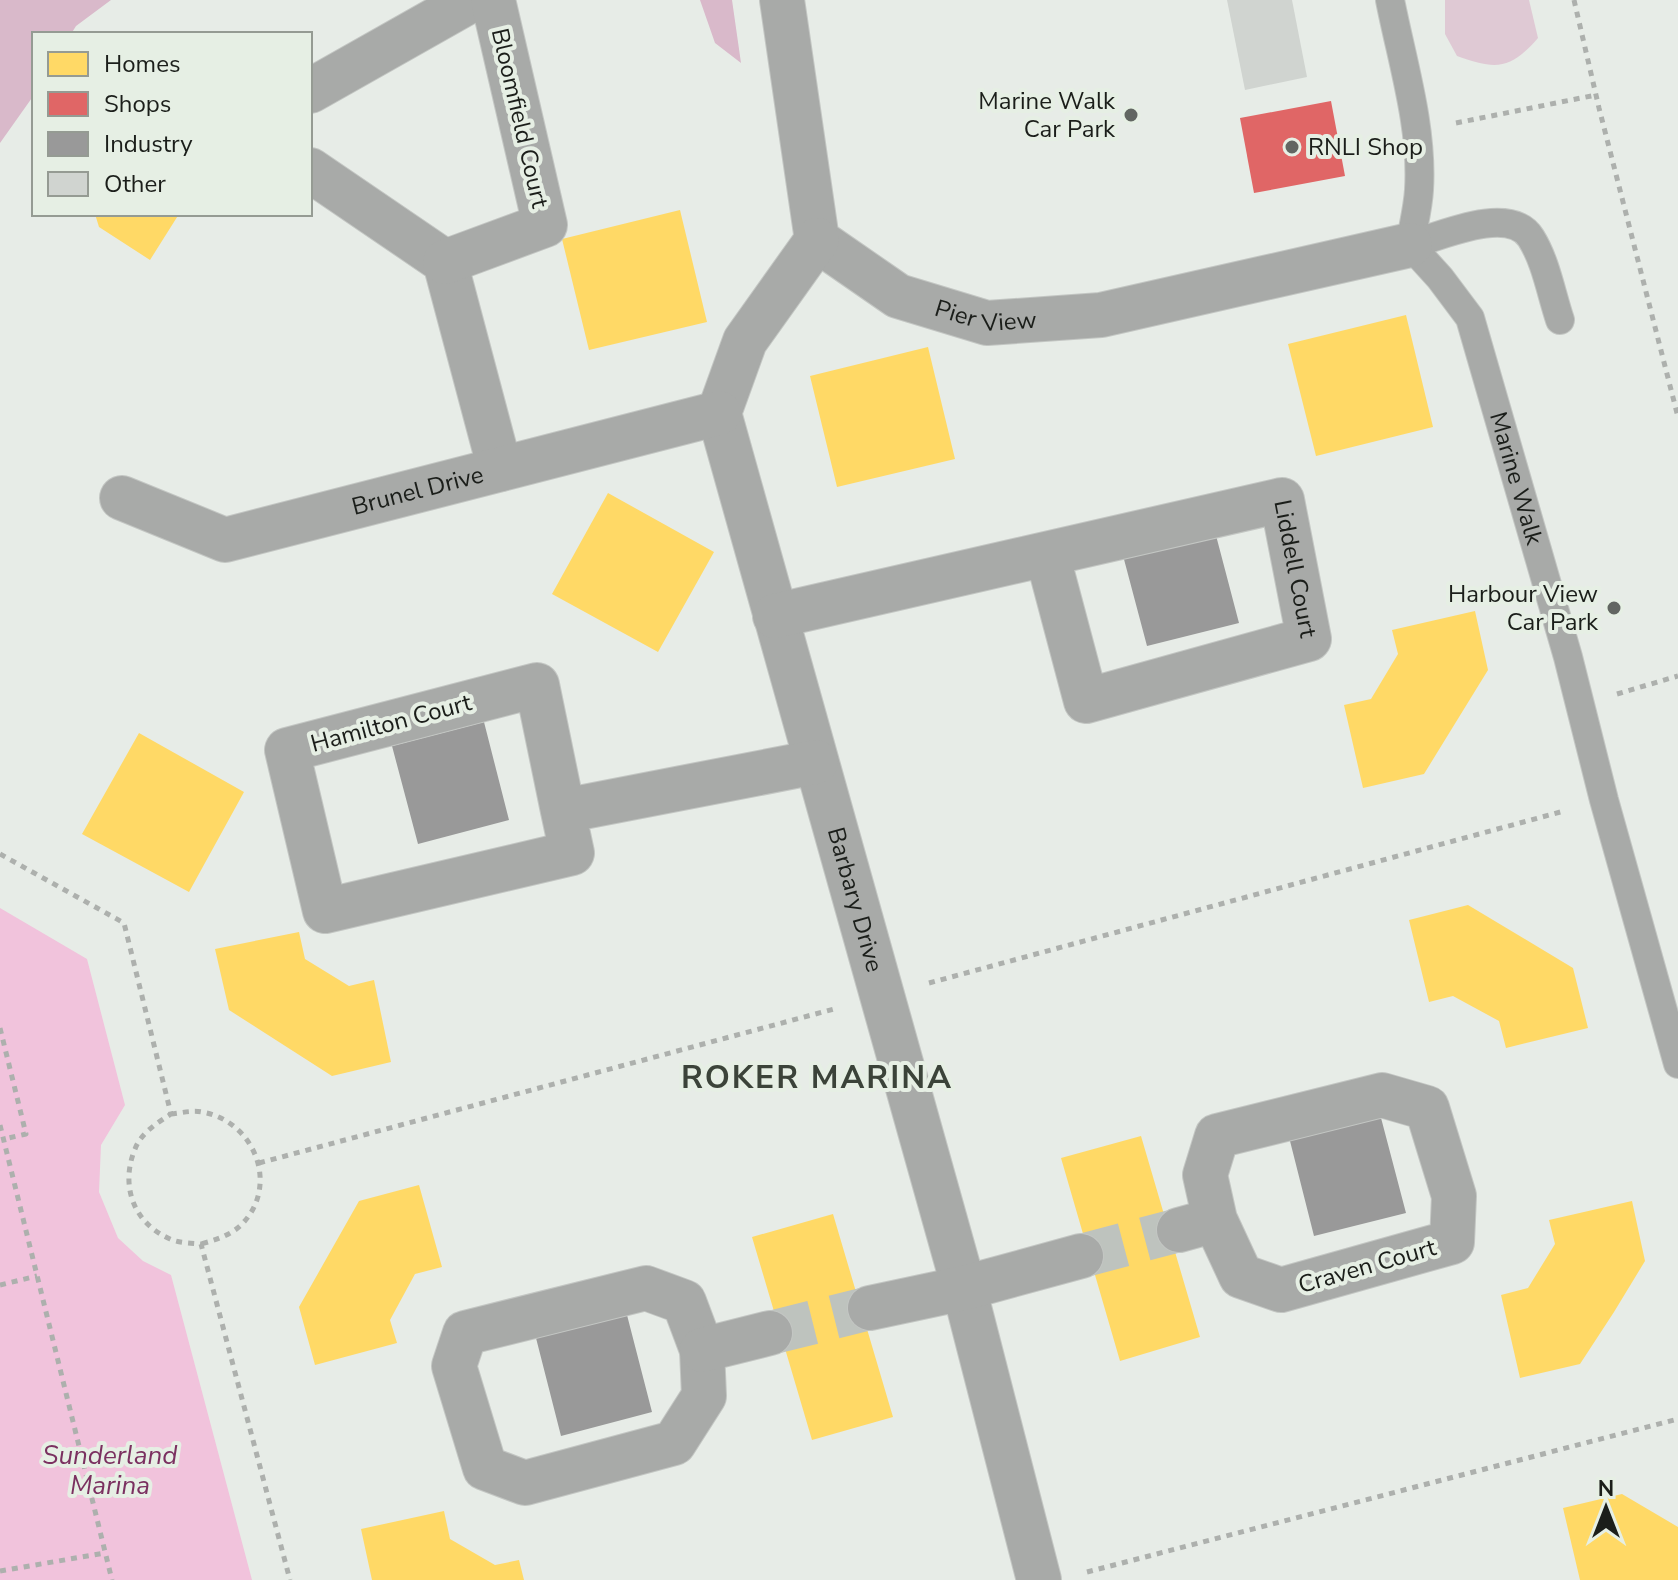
<svg xmlns="http://www.w3.org/2000/svg" width="1678" height="1580" viewBox="0 0 1678 1580" font-family="'Nunito Sans',sans-serif">
	<rect width="100%" height="100%" fill="#e7ece7"/>
	<path fill="#dfc9d4" d="M1445,0H1529L1538,38C1510,70 1496,70 1457,56L1445,34Z"/>
	<path fill="#d9b9ca" d="M0,0H111L76,26L71,34H34V95L0,143Z
		M700,0H732L741,63L715,43Z"/>
	<path fill="#f1c3dc" d="M0,908L87,959L125,1105L101,1145L99,1192L118,1238L143,1261L171,1275L252,1580H0Z"/>
	<path fill="#ffd966" d="M680,210L707,322L589,350L562,239Z
		M95,214H179L150,260L99,227Z
		M1406,315L1433,427L1316,456L1288,344Z
		M928,347L955,459L837,487L810,376Z
		M608,493L714,552L658,652L552,594Z
		M1475,611L1488,670L1424,774L1363,788L1344,705L1371,699L1398,654L1392,630Z
		M139,733L244,792L189,892L82,834Z
		M1468,905L1573,968L1588,1028L1506,1048L1499,1021L1453,996L1429,1002L1409,920Z
		M299,932L305,959L349,986L374,980L391,1062L332,1076L229,1010L215,949Z
		M1141,1136L1200,1337L1120,1361L1061,1158Z
		M419,1185L442,1267L415,1274L390,1320L397,1343L315,1365L299,1307L359,1201Z
		M1632,1201L1645,1261L1614,1312L1580,1364L1520,1378L1501,1295L1528,1288L1555,1244L1549,1220Z
		M833,1214L893,1417L812,1440L752,1237Z
		M1622,1494L1678,1527V1580H1580L1563,1508Z
		M444,1511L450,1539L495,1565L519,1560L524,1580H372L361,1529Z"/>
	<path fill="#e06666" d="M1331,101L1345,176L1254,193L1240,118Z"/>
	<path fill="#999" d="M1213,524L1239,623L1147,646L1121,548Z
		M484,722L509,820L418,844L392,746Z
		M1380,1114L1406,1213L1314,1236L1289,1137Z
		M627,1315L652,1412L561,1436L536,1338Z"/>
	<path fill="#d0d4d0" d="M1227,0H1292L1307,77L1245,90Z"/>
	<g fill="none" stroke-linecap="round" stroke-linejoin="round">
		<path stroke="#bec3be" stroke-width="44" stroke-dasharray="44 22" stroke-linecap="butt" d="M1081,1256L1179,1230
			M770,1333L870,1308"/>
		<g stroke="#c3c6c3" stroke-width="30">
			<g id="lane">
				<path id="s1" d="M1390,0C1402,61 1423,127 1419,190C1418,208 1413,227 1410,245L1440,278L1470,318L1568,657L1604,800L1678,1064"/>
				<path d="M1410,245C1440,236 1510,204 1531,238C1546,262 1551,293 1560,320"/>
			</g>
		</g>
		<g stroke="#c3c6c3" stroke-width="46">
			<g id="street">
				<path id="s2" d="M782,0L817,240L898,296L987,323L1101,315L1410,245"/>
				<path d="M310,91L471,0"/>
				<path d="M310,170L445,262L500,469"/>
				<path id="s3" d="M817,240L745,341L719,413L964,1288L1039,1580"/>
				<path d="M445,262L545,225L493,0"/>
				<path id="s4" d="M122,498L225,540L719,413"/>
				<path id="s5" d="M775,616L1282,500L1309,639L1086,701L1047,554"/>
				<path d="M563,811L537,685L287,750L325,911L572,853L563,811L816,762"/>
				<path d="M1179,1230L1215,1220L1205,1175L1217,1136L1382,1095L1427,1108L1454,1196L1452,1242L1281,1290L1241,1276L1215,1220"/>
				<path d="M646,1288L684,1302L702,1350L704,1396L674,1443L525,1483L485,1468L454,1366L465,1333Z"/>
				<path d="M870,1308L964,1288L1081,1256"/>
				<path d="M702,1350L770,1333"/>
			</g>
		</g>
		<path stroke="#adb0ad" stroke-width="5" stroke-dasharray="6 6" stroke-linecap="butt" d="M1574,0L1599,108L1678,417
			M1456,123L1596,95
			M1617,694L1678,676
			M0,854L124,923L171,1114C157,1123 141,1133 135,1149C120,1185 133,1223 170,1239C179,1243 191,1243 201,1244L290,1580
			M929,983L1564,811
			M0,1028L26,1134L4,1139
			M171,1114C181,1113 192,1110 202,1112C255,1121 281,1187 240,1226C229,1236 215,1240 201,1244
			M0,1125L112,1580
			M259,1163L834,1009
			M0,1285L37,1276
			M0,1571L105,1553
			M1087,1572L1678,1419"/>
		<use href="#lane" stroke="#a8aaa8" stroke-width="28"/>
		<use href="#street" stroke="#a8aaa8" stroke-width="44"/>
	</g>
	<g fill="#626662" stroke="#e6efe4" stroke-width="3">
		<circle cx="1131" cy="115" r="8"/>
		<circle cx="1292" cy="147" r="8"/>
		<circle cx="1614" cy="608" r="8"/>
	</g>
	<g text-anchor="middle" dominant-baseline="central" stroke-width="8" stroke-linejoin="round" paint-order="stroke">
		<g font-size="24" fill="#1b1e1a" stroke="#e6efe4" text-anchor="end">
			<text x="1115" y="101">Marine Walk<tspan x="1115" dy="28">Car Park</tspan></text>
			<text x="1308" y="147" text-anchor="start">RNLI Shop</text>
			<text x="1598" y="594">Harbour View<tspan x="1598" dy="28">Car Park</tspan></text>
		</g>
		<g font-size="24" fill="#1b1e1a" stroke="#e6efe4">
			<text transform="translate(520 118) rotate(77)">Bloomfield Court</text>
			<text stroke="none"><textPath href="#s2" startOffset="432">Pier View</textPath></text>
			<text stroke="none"><textPath href="#s1" startOffset="510">Marine Walk</textPath></text>
			<text stroke="none"><textPath href="#s4" startOffset="310">Brunel Drive</textPath></text>
			<text stroke="none"><textPath href="#s5" startOffset="590">Liddell Court</textPath></text>
			<text transform="translate(391 723) rotate(-15)">Hamilton Court</text>
			<text stroke="none"><textPath href="#s3" startOffset="706">Barbary Drive</textPath></text>
			<text transform="translate(1367 1266) rotate(-16)">Craven Court</text>
		</g>
		<g font-size="26" font-style="italic" fill="#7b3060" stroke="#e6efe4">
			<text x="110" y="1455">Sunderland<tspan x="110" dy="30">Marina</tspan></text>
		</g>
		<g font-size="32" font-weight="bold" letter-spacing="2" fill="#3b4339" stroke="#e6efe4">
			<text x="817" y="1077">ROKER MARINA</text>
		</g>
	</g>
	<rect x="32" y="32" width="280" height="184" fill="#e6efe4" stroke="#959b93" stroke-width="2"/>
	<rect x="48" y="52" width="40" height="24" fill="#ffd966" stroke="#959b93" stroke-width="2"/>
	<text x="104" y="72" font-size="24" fill="#1b1e1a">Homes</text>
	<rect x="48" y="92" width="40" height="24" fill="#e06666" stroke="#959b93" stroke-width="2"/>
	<text x="104" y="112" font-size="24" fill="#1b1e1a">Shops</text>
	<rect x="48" y="132" width="40" height="24" fill="#999999" stroke="#959b93" stroke-width="2"/>
	<text x="104" y="152" font-size="24" fill="#1b1e1a">Industry</text>
	<rect x="48" y="172" width="40" height="24" fill="#d0d4d0" stroke="#959b93" stroke-width="2"/>
	<text x="104" y="192" font-size="24" fill="#1b1e1a">Other</text>
	<g transform="translate(1606 1508)" stroke="#e6efe4" stroke-width="6" paint-order="stroke">
	<path d="M0-6L14 30L0 20L-14 30Z" fill="#1b1e1a"/>
	<text y="-12" font-size="22" font-weight="bold" text-anchor="middle" fill="#1b1e1a">N</text>
	</g>
</svg>
